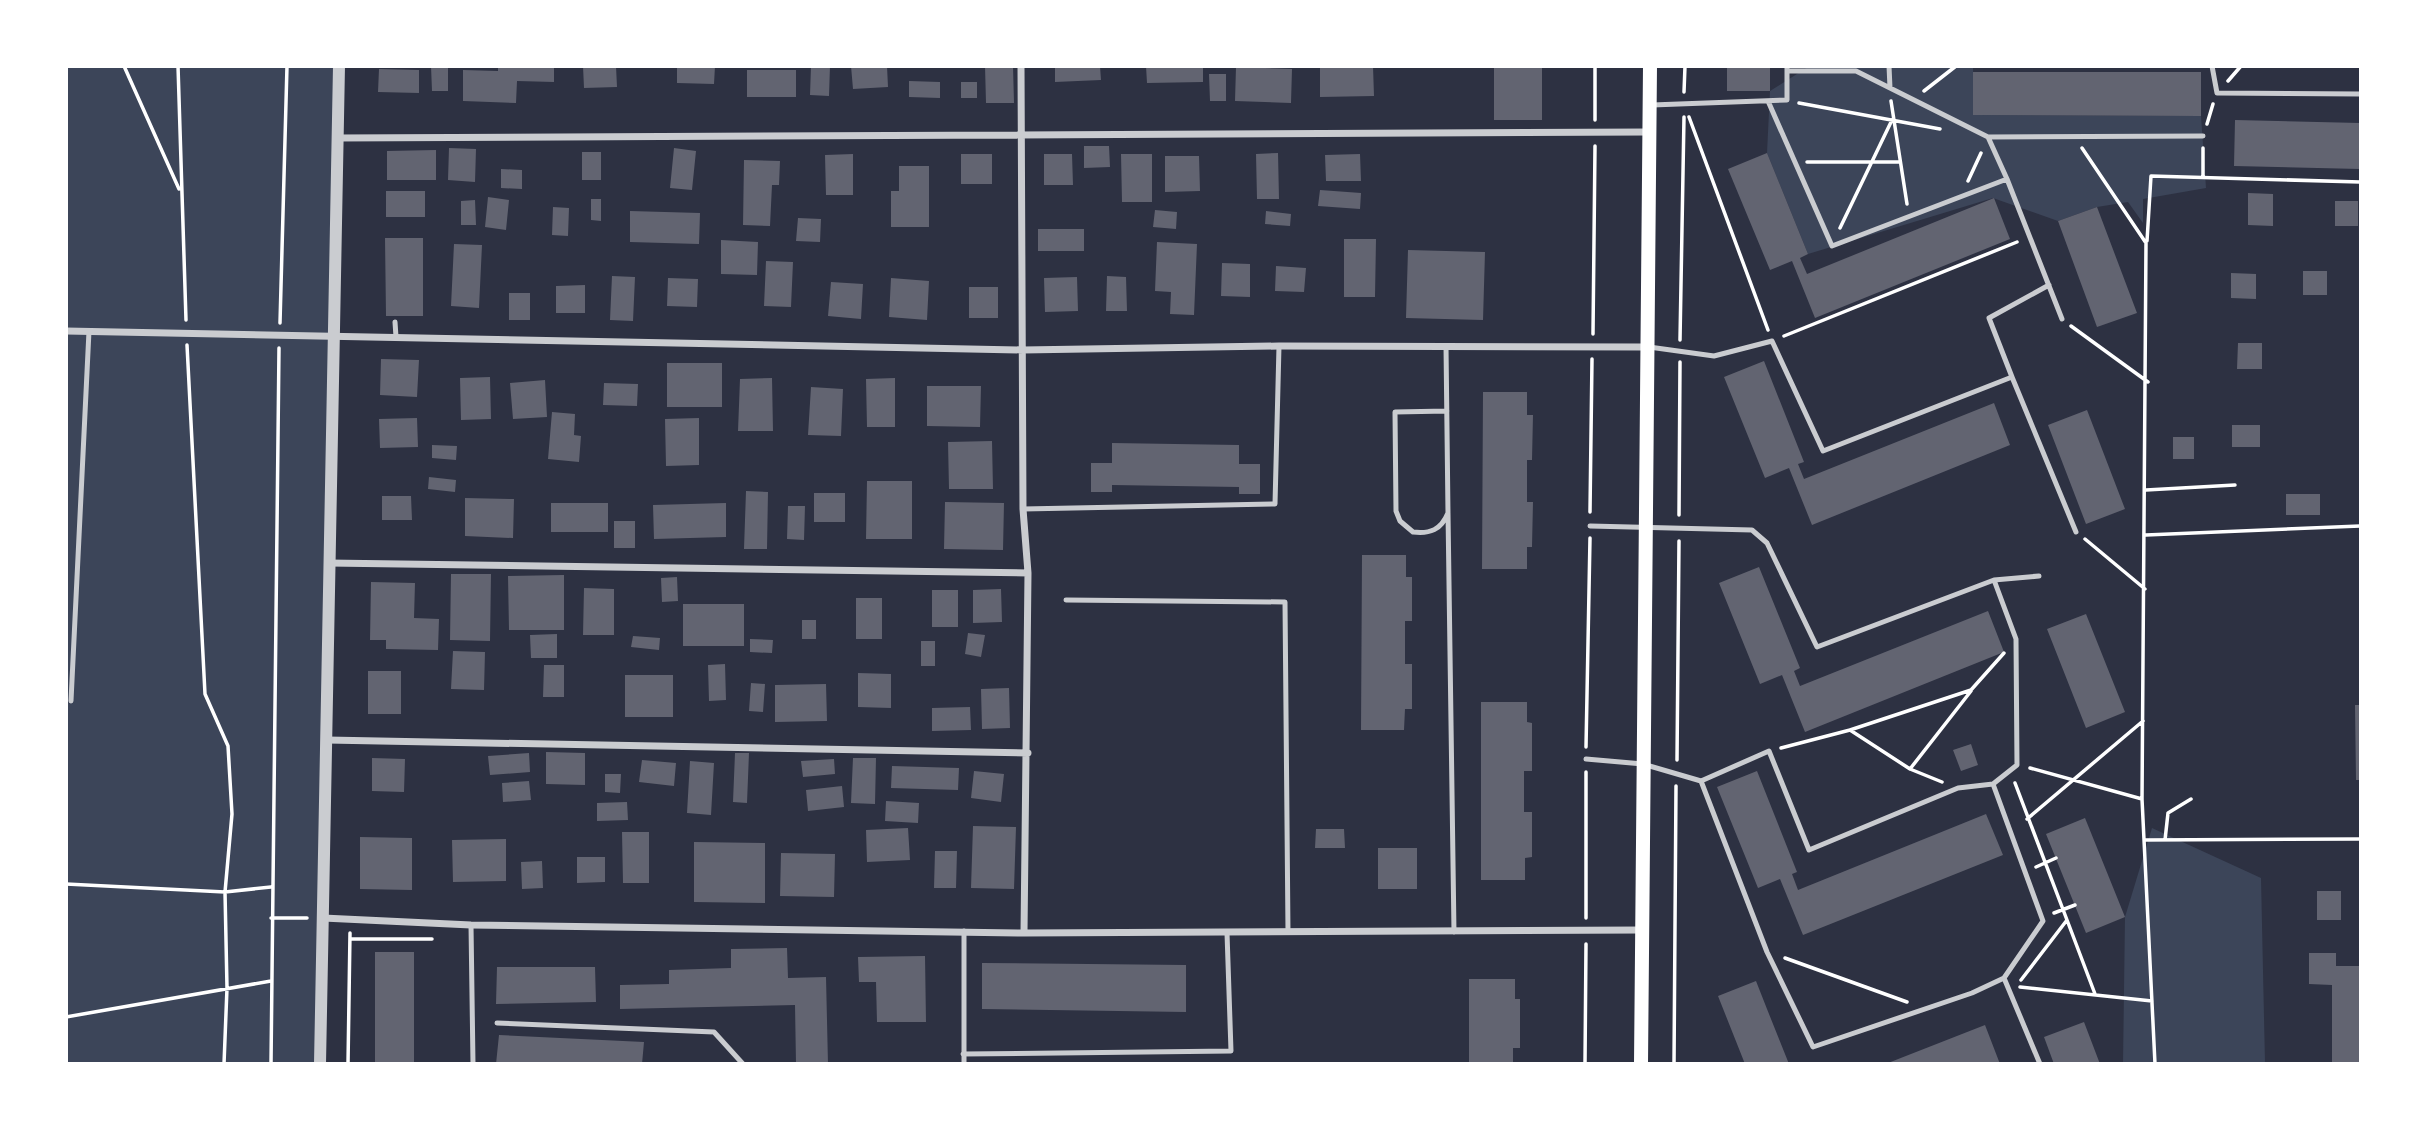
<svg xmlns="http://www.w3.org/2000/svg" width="2427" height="1130" viewBox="0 0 2427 1130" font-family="Helvetica,sans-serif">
	<rect width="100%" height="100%" fill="#2d3142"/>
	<path fill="#3c4559" d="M66,67H334L319,1063H67Z
		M1808,67H1973L1974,115L2201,116L2206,188L2143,199V223L2128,202L2097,207L2058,221L1993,198L1808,254L1767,153L1770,91Z
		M2152,828L2261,878L2265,1063L2123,1064L2125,917Z"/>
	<path fill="#626471" d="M431,66H448V91H432Z
		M498,66H554V82L517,81L516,103L463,101V70L498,71Z
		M583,66H616L617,87L584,88Z
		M677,66H715L714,84L677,83Z
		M811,66H830L829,96L810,95Z
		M851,66H887L888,87L853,89Z
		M985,66H1013L1014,103H986Z
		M1055,66H1100L1101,80L1055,82Z
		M1146,66H1203V82L1147,83Z
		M1373,66L1374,96L1320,97V67Z
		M1494,66H1542V120H1494Z
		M1727,66H1770V91H1727Z
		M1236,67L1292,69L1291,103L1235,101Z
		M379,69L419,70V93L378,92Z
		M747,70H796V97H747Z
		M1973,72H2201V116L1973,115Z
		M1209,74H1226V101H1210Z
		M909,81L940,82V98L909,97Z
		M961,82H977V98H961Z
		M2235,120L2360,123V169L2234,166Z
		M1084,146H1109L1110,167L1084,168Z
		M449,148L476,149L475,182L448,180Z
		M674,148L696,151L692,190L670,188Z
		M436,150V180H387V151Z
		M582,152H601V180H582Z
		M1278,153L1279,199H1257L1256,154Z
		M1767,153L1808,254L1800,258L1807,274L1994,198L2010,239L1815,318L1792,261L1770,270L1728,169Z
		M853,154V195H826L825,155Z
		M961,154H992V184H961Z
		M1044,154H1072L1073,185H1044Z
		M1121,154H1152V202H1122Z
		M1360,154L1361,181H1326L1325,155Z
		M1165,156H1199L1200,191L1165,192Z
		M744,160L780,161L779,185H772L770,226L743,225Z
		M899,166H929V227H891V191H899Z
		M501,169L522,170V189L501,188Z
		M1320,190L1361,193L1360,209L1318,206Z
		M386,191H425V217H386Z
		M2248,193L2273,194V226L2248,225Z
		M488,197L509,200L506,230L485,227Z
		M591,199H601V221L591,220Z
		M475,200L476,225H461V201Z
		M2335,201H2358V226H2335Z
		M553,207L569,208L568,236L552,235Z
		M2097,207L2137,313L2097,327L2058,221Z
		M1155,210L1177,212L1176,229L1153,227Z
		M630,211L700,213L699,244L630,242Z
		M1266,211L1291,214L1290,226L1265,224Z
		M798,218L821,219L820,242L796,241Z
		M1038,229H1084V251H1038Z
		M385,238H423V316H386Z
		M1344,239H1376L1375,297H1344Z
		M721,240L758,242L757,275L721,274Z
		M1157,242L1197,244L1194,315L1170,314L1171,292L1155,291Z
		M454,244L482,245L479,308L451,306Z
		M1408,250L1485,252L1483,320L1406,318Z
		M766,261L793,262L791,307L764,306Z
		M1222,263L1250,264V297L1221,296Z
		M1276,266L1306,268L1304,292L1275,291Z
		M2303,271H2327V295H2303Z
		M2231,273L2256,274V299L2231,298Z
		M612,276L635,277L633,321L610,320Z
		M1107,276L1126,277L1127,311H1106Z
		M1077,277L1078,311L1045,312L1044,278Z
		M668,278L698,279L697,307L667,306Z
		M891,278L929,281L927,320L889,317Z
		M831,282L863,284L861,319L828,316Z
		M585,285V313H556V286Z
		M969,287H998V318H969Z
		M509,293H530V320H509Z
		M2238,343H2262V369H2237Z
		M381,359L419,360L417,397L380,395Z
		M1764,361L1804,462L1798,464L1804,479L1994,403L2010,445L1812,525L1789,468L1765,478L1724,377Z
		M667,363H722V407H667Z
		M490,377L491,419L461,420L460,378Z
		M772,378L773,431H738L740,379Z
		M895,378V427H867L866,379Z
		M545,380L547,417L513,419L510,383Z
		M604,383L638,384L637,406L603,405Z
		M927,386H981L980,427L927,426Z
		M811,387L843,389L841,436L808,435Z
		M1483,392H1527V415H1533L1532,460H1527V502H1533L1532,547H1527V569H1482Z
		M2087,410L2125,509L2086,524L2048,425Z
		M552,412L575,414L574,435L581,436L579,462L548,459Z
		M417,418L418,447L380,448L379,419Z
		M699,418V465L666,466L665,419Z
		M2232,425H2260V447H2232Z
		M2173,437H2194V459H2173Z
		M992,441L993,489H949L948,442Z
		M1112,443L1239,445V464H1260V494H1239V487L1112,485V492H1091V463H1112Z
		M432,445L457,446L456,460L432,458Z
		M429,477L456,480L455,492L428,489Z
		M867,481H912V539H866Z
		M746,491L768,492L767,549H744Z
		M814,493H845V522H814Z
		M2286,494H2320V515H2286Z
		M382,496H411L412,520H382Z
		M465,498L514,499L513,538L465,536Z
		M945,502L1004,503L1003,550L944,549Z
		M551,503H608V532H551Z
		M726,503V537L654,539L653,505Z
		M788,506H805L804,540L787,539Z
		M614,521H635V548H614Z
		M1362,555H1406V577H1412V621H1405V664H1412V709H1405L1404,730H1361Z
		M1759,567L1800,668L1794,671L1800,686L1988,611L2004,652L1805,732L1782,675L1760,684L1719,583Z
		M451,574H491L490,641L450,640Z
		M564,575V630H509L508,576Z
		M677,577L678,601L662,602L661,578Z
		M371,582L415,583L414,618L439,619L438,650L386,649V640H370Z
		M584,588L614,589V635H583Z
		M1001,589L1002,622L973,623V590Z
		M932,590H958V627H932Z
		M856,598H882V639H856Z
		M683,604H744V646H683Z
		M2086,614L2125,712L2086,728L2047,629Z
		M802,620H816V639H802Z
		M968,633L985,635L981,657L965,654Z
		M557,634V658H531L530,635Z
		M633,636L660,638L659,650L631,647Z
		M750,639L773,640L772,653L750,652Z
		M921,641H935V666H921Z
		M453,651L485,652L484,690L451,689Z
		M725,664L726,700L709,701L708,665Z
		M544,665H564V697H543Z
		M368,671H401V714H368Z
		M858,673L891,674V708L858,707Z
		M625,675H673V717H625Z
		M751,683L765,684L763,712L749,711Z
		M826,684L827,721L775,722V685Z
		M1009,688L1010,728L982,729L981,689Z
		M1481,702H1527V722L1532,723V771H1524V812H1532V857L1525,858V880H1481Z
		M2355,705H2360V780H2356Z
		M970,707L971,730L932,731V708Z
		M1971,744L1978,765L1961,771L1953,750Z
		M546,752L585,753V785L546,784Z
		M529,753L530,772L490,775L488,756Z
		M735,753H749L747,803L733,802Z
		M372,758L405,759L404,792L372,791Z
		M853,758H876L875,804L851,803Z
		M834,759L835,774L803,777L801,761Z
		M642,760L676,763L674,786L639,782Z
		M690,761L714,763L711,815L687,813Z
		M892,766L959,768L958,790L891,788Z
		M974,771L1004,774L1001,802L971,798Z
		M1757,771L1797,872L1792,874L1798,890L1986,814L2003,855L1803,935L1780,879L1758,888L1717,787Z
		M605,774H621L620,793L605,792Z
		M529,781L531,800L503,802L502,783Z
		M842,786L844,807L808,811L806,790Z
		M886,801L919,803L918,823L885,821Z
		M627,802L628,820L597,821V803Z
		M2085,818L2125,917L2086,933L2046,834Z
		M973,826L1016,827L1014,889L971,888Z
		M908,828L910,860L867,862L866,830Z
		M1316,829H1344L1345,848H1315Z
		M622,832H649V883H623Z
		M360,837L412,838V890L360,889Z
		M506,839V881L453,882L452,840Z
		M694,842L765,843V903L694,902Z
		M1378,848H1417V889H1378Z
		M935,851H957L956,888H934Z
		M781,853L835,854L834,897L780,896Z
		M577,857H605V882L577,883Z
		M542,861L543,888L522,889L521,862Z
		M2317,891H2341V920H2317Z
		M787,948L788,978L826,977L828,1064H796L795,1005L620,1009V985L669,984V970L731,968V949Z
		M375,952H414V1064H375Z
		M2309,953H2336V966H2360V1064H2332V985L2309,984Z
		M925,956L926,1022H877L876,982H859L858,957Z
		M982,963L1186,965V1012L982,1009Z
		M497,967H595L596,1002L496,1004Z
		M1469,979H1515V999H1520V1048H1513V1064H1469Z
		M1756,981L1767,1009L1789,1064H1745L1718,996Z
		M2084,1022L2100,1064H2054L2044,1037Z
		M1985,1025L2000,1064H1888V1063Z
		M499,1035L644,1042L642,1064H496Z"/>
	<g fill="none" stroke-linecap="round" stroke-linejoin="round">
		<path stroke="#fff" stroke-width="3.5" d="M124,66L179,189
			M178,66L186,320
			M2228,81L2241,66
			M1924,91L1956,66
			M1684,92L1685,66
			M1891,101L1907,204
			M1799,103L1940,129
			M1689,117L1768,330
			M1595,120V66
			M2207,124L2213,104
			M2082,148L2146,243L2142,799L2155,1064
			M1807,162H1900
			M2203,177V148
			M1968,181L1981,153
			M1840,228L1892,120
			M2147,241L2151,176L2360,182
			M280,323L287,66
			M2071,326L2148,382
			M1593,334L1595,146
			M1784,336L2017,242
			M1680,340L1684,117
			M187,345L205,694L228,746L232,814L225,892L227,988L224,1064
			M2146,490L2235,485
			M1590,512L1592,359
			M1679,515L1680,362
			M2146,535L2360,526
			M2085,539L2145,589
			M1850,730L1971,690L2004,653
			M1586,747L1590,538
			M1781,748L1850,730L1910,769L1942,782
			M1677,760L1679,541
			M2030,768L2142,799
			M1910,769L1971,691
			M1586,772V918
			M2015,783L2067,920L2021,980
			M2027,819L2143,721
			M2144,840L2360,839
			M2165,840L2168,813L2191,799
			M2036,867L2056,858
			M66,884L225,892L271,887
			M2054,913L2075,905
			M271,918H307
			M2067,920L2095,994
			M350,939H432
			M1785,958L1907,1002
			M2020,987L2152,1001
			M66,1017L271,981
			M271,1064L279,348
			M348,1064L350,933
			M1585,1064L1586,944
			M1674,1064L1676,786"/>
		<path stroke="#caccd0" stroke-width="5" d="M1889,66L1890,88
			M2212,66L2217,93L2360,94
			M1787,71H1856L1988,137L2203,136
			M1768,101L1832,246L2007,179L2062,319
			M1652,105L1787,100V66
			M1988,137L2007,179
			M395,322L396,337
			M1446,346L1448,513C1441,530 1430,534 1413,532L1400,521L1396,511L1395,412L1447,411
			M1649,347L1714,356L1772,341L1823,451L2012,377L1989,318L2049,285
			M2012,377L2076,532
			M1023,509L1275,504L1279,346
			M1448,513L1454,932
			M1590,526L1752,530L1767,543L1817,647L1994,580L2039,576
			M1066,600L1285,602L1288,932
			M71,701L89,331
			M1586,759L1643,764L1701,781L1769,751L1809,850L1958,788L1993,784L2017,765L2016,639L1994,580
			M1701,781L1767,952L1813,1047L1972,993L2004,978L2043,921L1993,784
			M471,925L473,1064
			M2004,978L2040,1064
			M497,1023L714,1032L743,1064
			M963,1054L1231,1051L1227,933
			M964,1064V931"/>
		<path stroke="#caccd0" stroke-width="7" d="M1021,66L1023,509L1028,573L1024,933
			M337,138L1649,132
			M66,331L1023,350L1279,346L1646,347
			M328,563L1028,573
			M327,740L1028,753
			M323,918L471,925L1024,933L1642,930"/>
		<path stroke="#caccd0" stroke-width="12" d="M320,1064L339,66"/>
		<path stroke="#fff" stroke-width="14" d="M1641,1064L1650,66"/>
	</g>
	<rect width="2427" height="1130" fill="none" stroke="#ffffff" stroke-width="136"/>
</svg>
